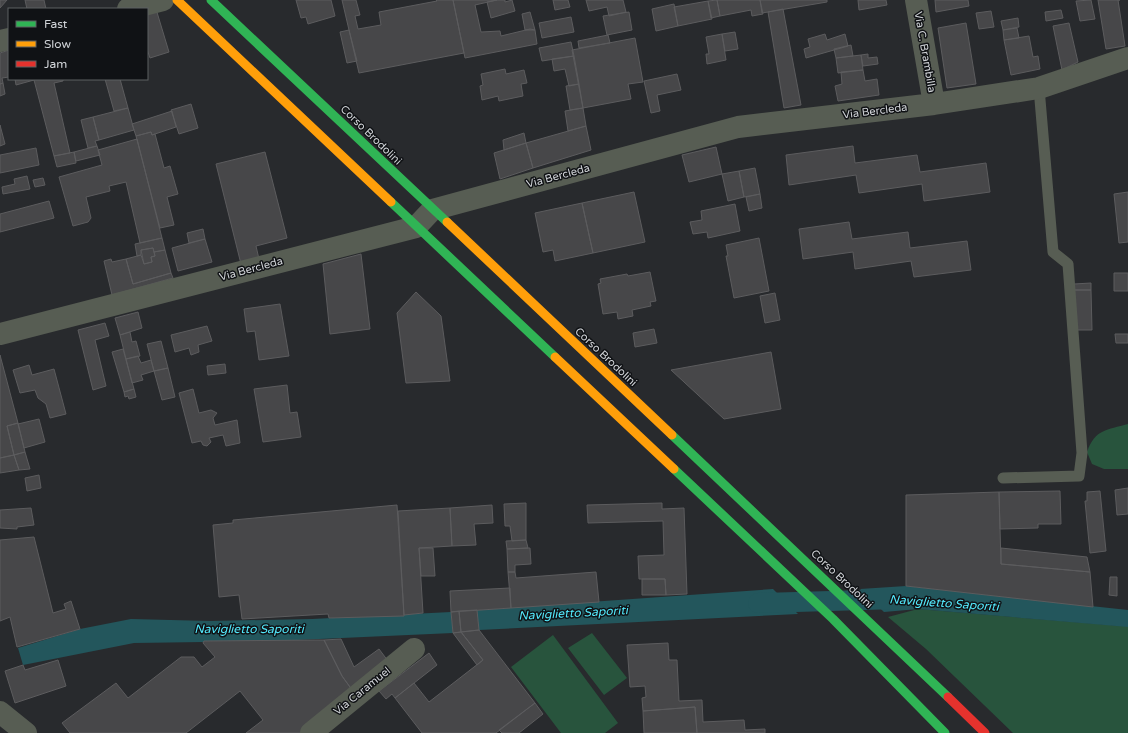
<svg xmlns="http://www.w3.org/2000/svg" width="1128" height="733" viewBox="0 0 1128 733" font-family="'Varela Round',sans-serif">
	<rect width="100%" height="100%" fill="#282a2d"/>
	<path fill="#28543d" d="M1128,424V469H1104L1092,464L1087,452C1095,429 1107,430 1128,424Z
		M918,609L1122,626L1128,620V733H1013L926,649L888,617Z
		M592,633L627,678L604,695L568,648Z
		M553,635L618,723L605,733H561L511,667Z"/>
	<path fill="#23565c" d="M906,586L1128,610V627L918,609L884,612L860,589Z
		M773,589L798,614L479,630L477,610Z
		M451,612L453,633L275,641L134,643L23,665L18,648L80,629L131,619L210,621L312,619Z"/>
	<g fill="none" stroke-linecap="round" stroke-linejoin="round">
		<path stroke="#23565c" stroke-width="20" d="M758,603L898,599"/>
	</g>
	<path fill="#474749" stroke="#5c5c5e" d="M0,0H7L0,8Z
		M25,0H44L46,9H27Z
		M296,0H331L335,16L308,24L306,17L301,18Z
		M342,0H356L360,15L355,16L358,29L381,25L379,12L437,1L436,0H453L464,53L359,73Z
		M453,0H497L475,5L481,32L500,31L501,36L530,29L535,30L537,44L465,58Z
		M497,0H505V2L512,0L515,11L491,18L487,2Z
		M553,0H568L570,7L555,10Z
		M586,0H623L626,12L609,16L607,7L589,11Z
		M717,0L720,16L711,18L708,1Z
		M717,0H760L763,14L752,16L751,10L720,16Z
		M760,0H827V2L762,13Z
		M858,0H886L887,5L859,10Z
		M935,0H968L969,6L936,12Z
		M1091,0L1095,19L1080,21L1076,1Z
		M1098,0H1120H1118L1125,46L1106,49Z
		M708,1L712,19L678,26L674,7Z
		M674,4L678,26L656,31L652,9Z
		M156,9L169,52L150,58L147,49V12Z
		M783,9L801,105L784,108L768,12Z
		M1061,10L1063,18L1046,21L1045,12Z
		M991,11L994,27L979,29L976,13Z
		M530,12L535,30H525L522,14Z
		M629,12L632,30L607,35L603,16Z
		M571,17L574,32L542,38L539,23Z
		M1018,18L1019,27L1003,30L1001,21Z
		M966,23L976,84L947,88L938,28Z
		M1069,23L1078,62L1062,70L1053,26Z
		M1017,28L1019,38L1004,40L1003,30Z
		M349,30L357,61L347,63L340,32Z
		M735,32L738,49L725,51L722,34Z
		M722,34L726,60L707,64L706,54H709L706,37Z
		M825,34L827,40L845,34L848,46L806,58L804,49L810,47L808,39Z
		M608,35L610,43L579,48L578,41Z
		M1029,36L1033,57L1038,56L1040,69L1011,75L1004,40Z
		M635,38L643,82L628,84L631,99L583,108L572,50Z
		M571,42L574,56L542,61L539,48Z
		M851,45L853,56L836,58L834,49Z
		M9,50V77L2,78L3,83L0,84V53Z
		M868,54V58L877,57L878,64L863,66L861,55Z
		M861,55L863,70L838,73L836,58Z
		M574,56L579,84L569,86L565,69L554,71L552,59Z
		M505,69L506,74L524,70L527,83L521,84L523,96L499,101L498,96L482,100L480,86L483,85L481,74Z
		M863,70L865,81L877,79L879,95L838,101L835,86L842,84L841,72Z
		M677,74L681,90L657,95L660,111L651,113L644,81Z
		M15,79H63V81L54,83L70,153L54,156L34,80L16,85Z
		M105,79H120L128,108L114,111Z
		M3,83L5,94L0,96V84Z
		M579,84L583,108L570,110L566,86Z
		M191,104L198,128L179,134L171,110Z
		M128,108L134,130L99,140L93,117Z
		M583,108L586,126L568,131L565,111Z
		M172,111L176,127L152,135L151,132L136,136L132,124Z
		M93,117L99,140L95,141L97,146L88,148L81,120Z
		M0,125L5,144L0,146Z
		M586,126L591,150L533,168L526,143Z
		M151,132L152,135L155,134L164,168L170,166L178,194L167,197L174,225L160,228L136,136Z
		M524,133L526,143L504,150L503,140Z
		M137,139L162,238L140,243L126,182L109,186L110,191L86,197L91,218L88,222L73,226L59,177L102,165L98,150Z
		M526,143L533,168L500,179L494,153Z
		M97,146L100,155L76,161L74,152Z
		M853,146L855,163L917,155L920,172L986,163L990,192L924,201L922,184L859,193L856,175L789,185L786,155Z
		M716,147L722,174L689,182L682,155Z
		M36,148L39,165L0,173V155Z
		M74,152L76,163L57,167L54,156Z
		M265,152L287,238L256,246L259,259L241,264L216,164Z
		M755,168L760,194L744,197L739,171Z
		M739,171L744,197L728,201L722,174Z
		M27,176L30,189L3,194L2,187L15,184L14,179Z
		M43,178L45,185L35,187L33,180Z
		M634,192L645,242L593,253L582,203Z
		M1128,192V242L1119,243L1114,194Z
		M760,194L762,208L749,211L746,197Z
		M49,201L54,218L0,232V214Z
		M582,203L593,253L555,261L553,250L543,252L535,213Z
		M735,204L740,231L708,238L707,232L693,234L690,222L702,220L701,211Z
		M849,222L852,239L908,232L910,248L967,241L971,270L914,277L911,261L855,269L853,252L803,259L799,229Z
		M203,229L205,239L189,243L187,233Z
		M162,238L165,250L154,252L153,248L141,250V255L137,256L135,244Z
		M759,238L769,291L734,298L726,256H728L726,245Z
		M205,239L212,262L178,271L172,248Z
		M153,248L155,256L151,257L152,262L144,264L141,250Z
		M165,250L171,273L133,284L126,259L141,255L144,264L152,262L151,257L155,256L154,252Z
		M361,254L370,329L330,334L323,264Z
		M111,259L112,262L126,259L133,284L171,273L173,278L112,295L104,261Z
		M650,272L656,301L650,302L651,306L632,310L633,316L618,319L617,312L603,314L598,284L601,283L600,279L627,274L628,276Z
		M1114,273H1128V291H1114Z
		M1091,283V290H1074V284Z
		M1074,290H1091L1092,330H1075Z
		M416,292L441,316L450,381L406,383L397,313Z
		M775,293L780,320L765,323L760,296Z
		M280,304L289,356L259,360L255,331L247,332L244,309Z
		M138,312L142,328L120,335L115,318Z
		M105,323L109,336L95,340L106,386L93,390L78,330Z
		M207,326L212,341L198,345L199,352L191,355L189,348L175,352L171,335Z
		M654,329L657,343L635,347L633,333Z
		M130,332L132,342L136,341L140,356L126,359L120,335Z
		M1115,334H1128V343H1116Z
		M161,341L168,368L154,371L147,344Z
		M123,349L134,389L124,392L112,352Z
		M771,352L781,409L724,419L671,370Z
		M0,355L18,423L7,426L14,455L0,458Z
		M138,356L141,363L151,360L154,371L141,375L143,380L132,383L126,359Z
		M225,364L226,373L208,375L207,366Z
		M29,365L32,375L54,369L66,414L50,418L46,404L38,398L35,390L20,393L13,370Z
		M168,368L175,397L162,400L154,371Z
		M287,385L290,413L297,412L301,437L263,442L254,389Z
		M134,389L136,397L129,399L128,396L125,397L124,392Z
		M193,389L199,413L211,410L217,413L213,418L215,425L237,420L240,443L226,446L223,435L209,438L211,442L207,446L203,445L201,441L192,443L179,393Z
		M39,419L45,442L24,448L18,424Z
		M18,423L25,452L14,455L7,426Z
		M25,452L30,469L19,470L14,455Z
		M14,455L19,470L0,473V458Z
		M39,475L41,488L27,491L25,478Z
		M1128,488V514L1117,515L1115,490Z
		M1060,491L1061,524H1038V528L1000,529L999,492Z
		M1100,491L1106,551L1090,553L1085,501H1087V492Z
		M999,492L1001,564L1090,572L1093,607L906,586V495Z
		M526,503V540L512,541L510,526H505L504,504Z
		M662,503V509L684,508L687,594L666,595L665,579H639L638,556L664,555L663,521L588,523L587,505Z
		M397,505L404,616L329,618L328,614L242,619L239,595L219,597L213,525L233,523V520Z
		M492,505L493,523L474,524L476,545L452,546L450,508Z
		M31,508L34,525L17,527V529L0,528V510Z
		M450,508L452,546L419,548L423,613L404,615L398,511Z
		M34,537L53,613L66,609L64,604L71,601L80,629L17,647L10,617L0,621V540Z
		M526,540L528,548L507,549L506,541Z
		M419,548H433L435,576H421Z
		M530,548L531,564L515,565V572H508L507,549Z
		M1001,548L1087,557L1090,572L1001,564Z
		M508,572H515L516,578L596,572L599,602L511,608Z
		M1110,577H1117V596L1109,595Z
		M642,579H665L666,595H642Z
		M510,588L511,608L451,612L450,591Z
		M477,610L479,630L461,632L459,611Z
		M459,611L461,632L453,633L451,612Z
		M479,630L535,703L496,733H422L395,698L414,683L429,702L483,660L461,632Z
		M461,632L483,660L477,665L453,633Z
		M341,639L354,667L379,649L388,661L352,690L342,676L324,640Z
		M324,640L342,676L353,691L300,733H246L263,720L240,691L186,733H70L62,723L116,683L128,698L181,657H194L202,667L215,657L203,643L204,641Z
		M668,643L669,660H677L679,701L702,700L703,722L744,720L745,730L765,729V733H697L695,707L643,711L642,698L646,697L645,686L630,687L627,645Z
		M429,653L437,665L395,698L392,694L386,699L379,691Z
		M58,660L66,686L15,703L5,671L23,665L25,670Z
		M535,703L543,714L519,733H502L499,730Z
		M695,707L697,733H644L643,711Z"/>
	<g fill="none" stroke-linecap="round" stroke-linejoin="round">
		<path stroke="#575d53" stroke-width="11" d="M1003,478L1079,476L1082,453L1068,264L1053,252L1039,88"/>
		<path stroke="#575d53" stroke-width="22" d="M916,0L934,104
			M128,9L163,0
			M0,41L9,39
			M0,334L416,227L432,210L738,127L934,104L1039,88L1128,58
			M0,712L26,733
			M311,733L414,649"/>
		<path stroke="#30b455" stroke-width="9" d="M211,0L447,222
			M391,202L555,357
			M672,435L948,697
			M674,469L833,619L945,733"/>
		<path stroke="#ff9f0a" stroke-width="9" d="M177,0L391,202
			M447,222L672,435
			M555,357L674,469"/>
		<path stroke="#e5322d" stroke-width="9" d="M948,697L985,733"/>
	</g>
	<g text-anchor="middle" dominant-baseline="central" stroke-width="3" stroke-linejoin="round" paint-order="stroke">
		<g font-size="11" fill="#d1d4d8" stroke="#101215">
			<text transform="translate(925 52) rotate(80)">Via C. Brambilla</text>
			<text transform="translate(875 111) rotate(-7)">Via Bercleda</text>
			<text transform="translate(371 135) rotate(44)">Corso Brodolini</text>
			<text transform="translate(558 176) rotate(-15)">Via Bercleda</text>
			<text transform="translate(251 269) rotate(-15)">Via Bercleda</text>
			<text transform="translate(606 357) rotate(43)">Corso Brodolini</text>
			<text transform="translate(842 579) rotate(43)">Corso Brodolini</text>
			<text transform="translate(362 691) rotate(-39)">Via Caramuel</text>
		</g>
		<g font-size="12" font-style="italic" fill="#53eafd" stroke="#101215">
			<text transform="translate(944 603) rotate(4)">Naviglietto Saporiti</text>
			<text transform="translate(573 613) rotate(-3)">Naviglietto Saporiti</text>
			<text x="249" y="629">Naviglietto Saporiti</text>
		</g>
	</g>
	<rect x="8" y="8" width="140" height="72" fill="#101215" stroke="#5d6063"/>
	<rect x="16" y="21" width="20" height="6" fill="#30b455" stroke="#5d6063"/>
	<text x="44" y="28" font-size="12" fill="#d1d4d8">Fast</text>
	<rect x="16" y="41" width="20" height="6" fill="#ff9f0a" stroke="#5d6063"/>
	<text x="44" y="48" font-size="12" fill="#d1d4d8">Slow</text>
	<rect x="16" y="61" width="20" height="6" fill="#e5322d" stroke="#5d6063"/>
	<text x="44" y="68" font-size="12" fill="#d1d4d8">Jam</text>
</svg>
